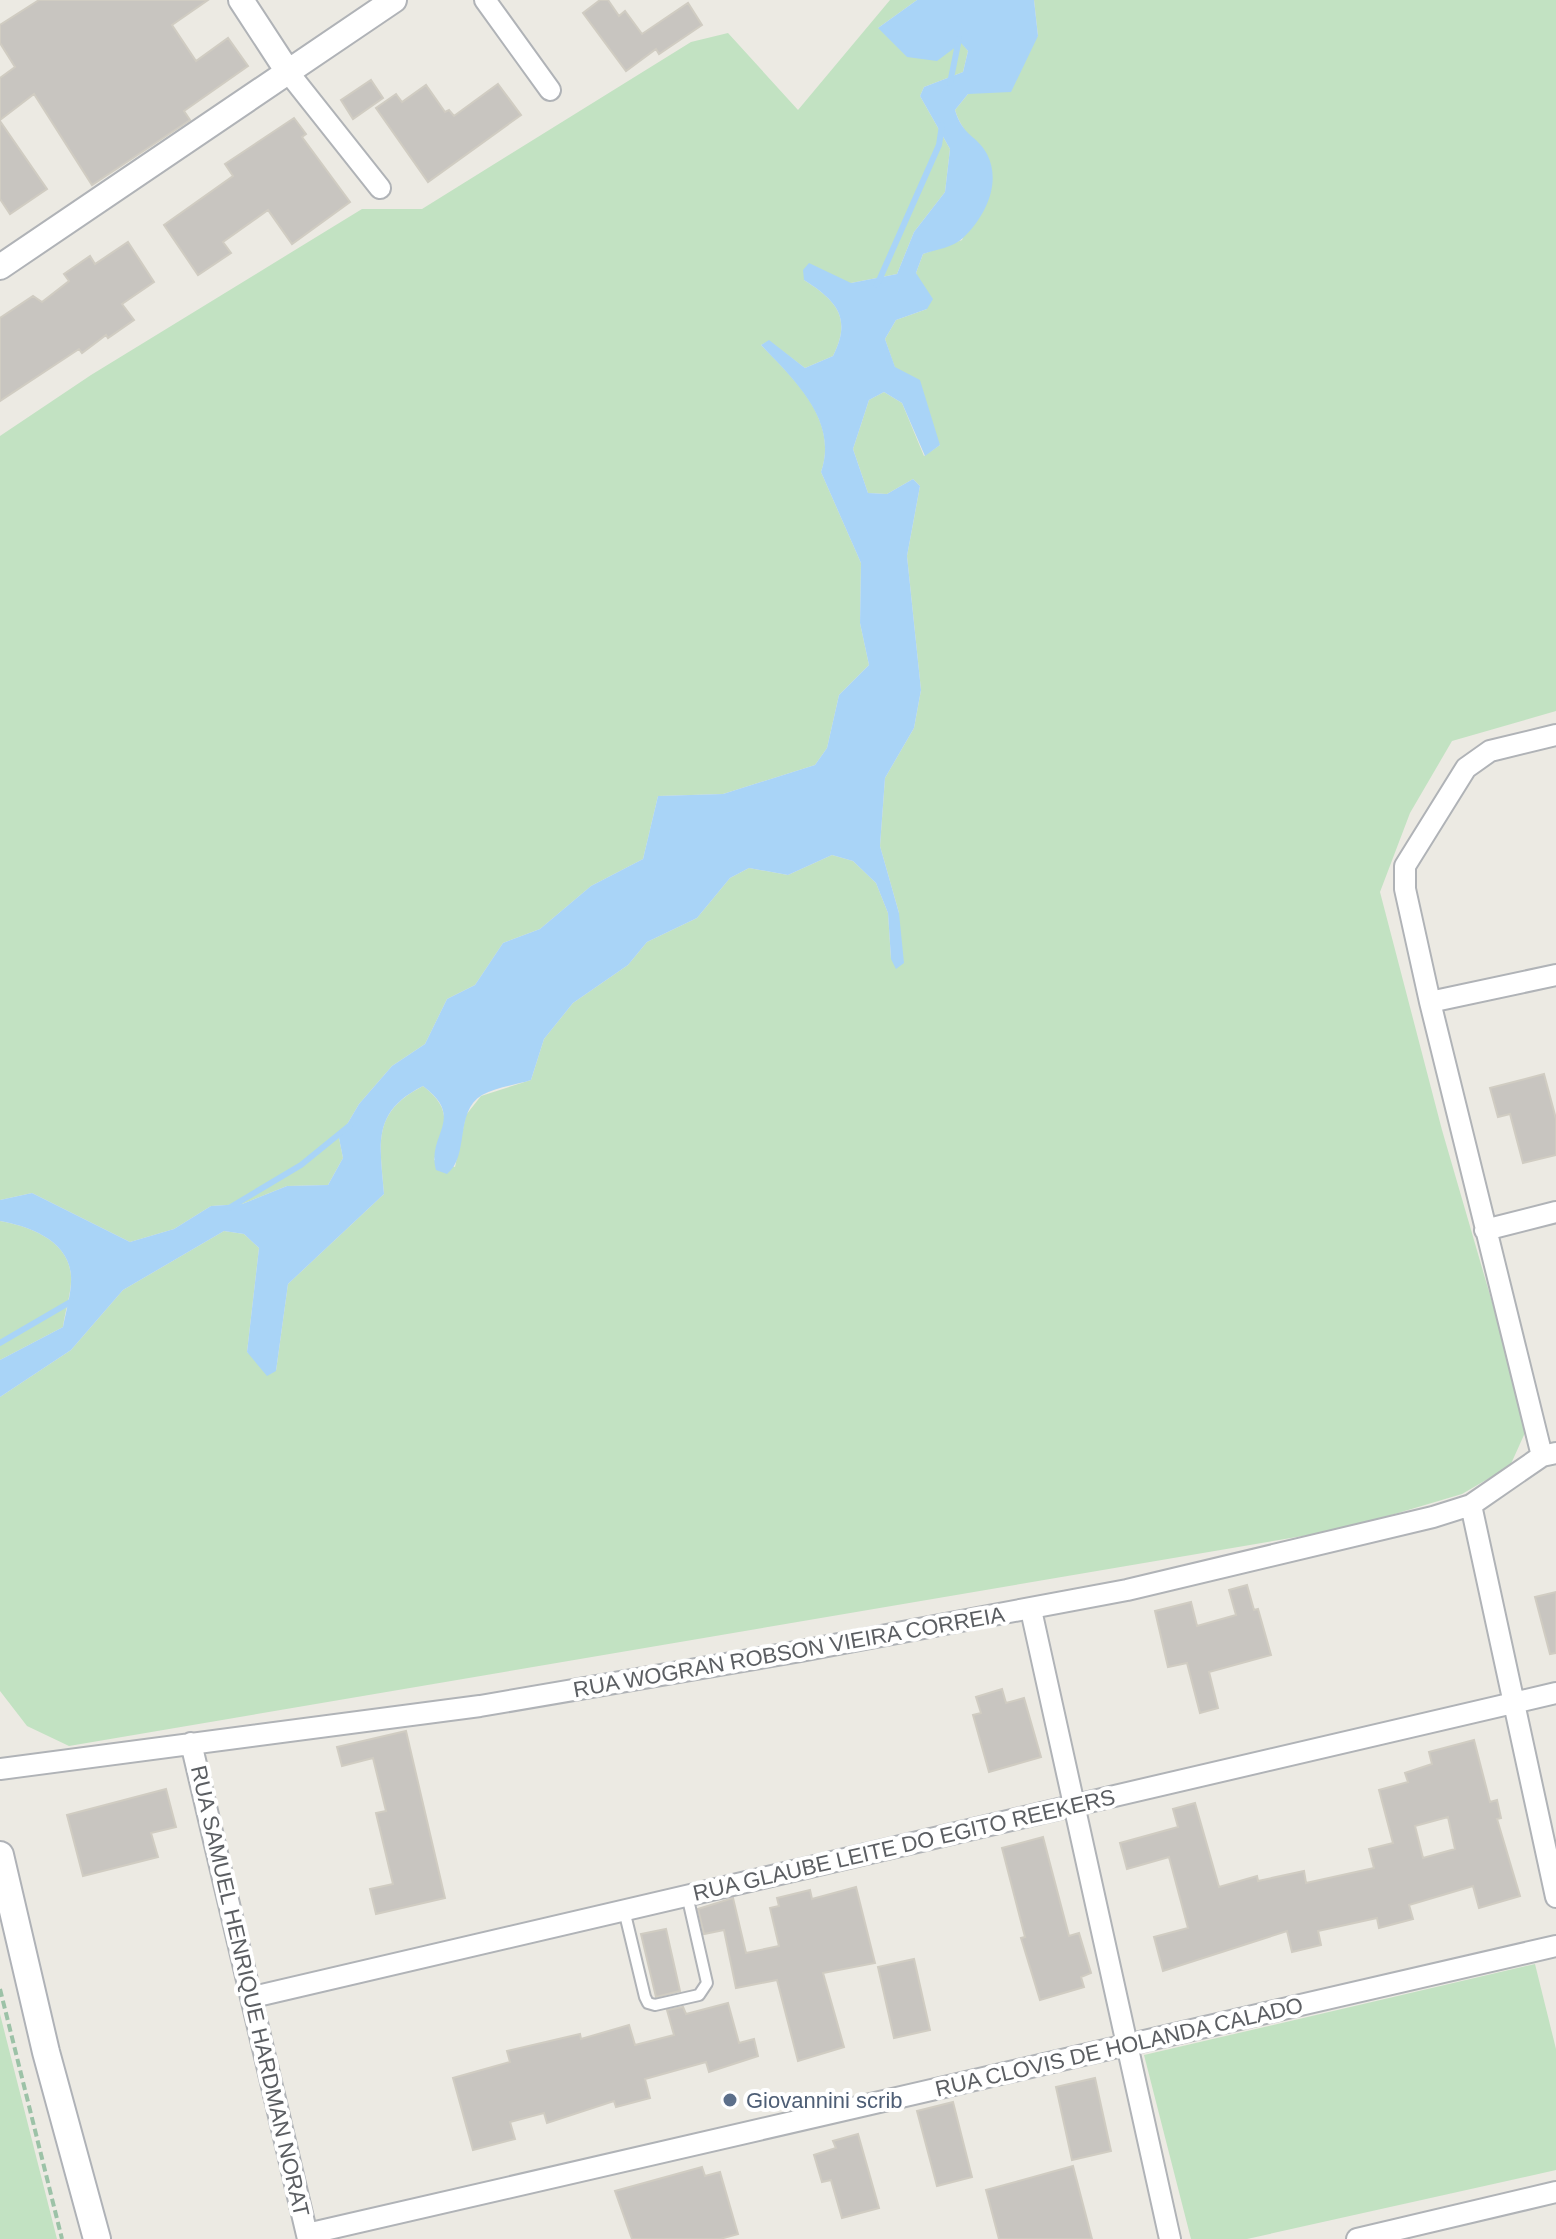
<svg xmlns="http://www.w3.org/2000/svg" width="1556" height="2239" viewBox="0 0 1556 2239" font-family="Arial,sans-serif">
	<rect width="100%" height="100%" fill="#eceae3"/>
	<path fill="#c2e2c2" d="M890,0H917L878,28L961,42L968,51L963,72L924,87L920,96L950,149L945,192L914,232L897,274L851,283L804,280C837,301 852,318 833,356L805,368L769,341L761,345C794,379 839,420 821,472L861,563L860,623L869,665L839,695L827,748L815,765L723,794L658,796L643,859L591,886L540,929L503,943L475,985L447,999L425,1044L392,1066L359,1104L339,1138L343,1158L328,1185L287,1186L242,1204L211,1206L174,1229L130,1242L32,1193L0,1200V436L91,375L362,209H422L691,42L728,33L798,110Z
		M1034,0H1556V711L1452,741L1410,813L1380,892L1442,1130L1528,1426L1510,1466L1462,1494L1344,1529L69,1746L27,1726L0,1691V1397L71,1350L123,1290L224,1231L244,1234L259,1248L247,1352L276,1371L288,1284L384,1194C380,1143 371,1113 423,1086C455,1111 444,1127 434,1160L455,1167L466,1115L481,1096L531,1080L544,1039L573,1003L628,965L647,942L697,918L730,878L749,868L788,875L832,855L853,861L876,883L888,913L891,959L899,913L880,846L885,778L914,728L921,690L907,556L920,486L913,479L887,494L868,493L853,449L869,400L884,392L902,403L924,456L940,445L895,368L885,339L896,320L927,309L916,273L923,254L962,240L992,172C983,143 964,139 955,110L968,94L1038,36Z
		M0,1221C28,1226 69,1240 71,1276C72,1291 65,1311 63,1327L0,1360Z
		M1535,1964L1556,2049V2170L1247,2239H1191L1144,2055Z
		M0,2014L57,2239H0Z"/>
	<path fill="#a9d4f7" d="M917,0H1034L1038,36L1011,92L968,94L955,110C963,137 977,135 987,154C1002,183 985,217 963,238C954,247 935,250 923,254L916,273L933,299L927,309L896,320L885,339L895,367L920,380L940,445L925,456L902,403L884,392L869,400L853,449L868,493L887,494L913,479L920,486L907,556L921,690L914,728L885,778L880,846L899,913L904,963L896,969L891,959L888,913L876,883L853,861L832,855L788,875L749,868L730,878L697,918L647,942L628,965L573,1003L544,1039L531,1080C516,1085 496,1087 482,1095C454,1112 470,1156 447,1174L436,1170C426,1134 467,1119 423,1086C371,1112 380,1144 384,1194L288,1284L276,1371L267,1376L247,1352L259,1248L244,1234L224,1231L123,1290L71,1350L0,1397V1360L63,1327C66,1311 72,1291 71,1276C69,1240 28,1226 0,1221V1200L32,1193L130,1242L174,1229L211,1206L242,1204L287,1186L328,1185L343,1158L339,1138L359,1104L392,1066L425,1044L447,999L475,985L503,943L540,929L591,886L643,859L658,796L723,794L815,765L827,748L839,695L869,665L860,623L861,563L821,472C839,420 793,379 761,345L769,340L805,368L833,356C852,318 837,301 804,280L803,270L809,263L851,283L897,274L914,232L945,192L950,149L920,96L924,87L963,72L968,51L961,43L937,61L907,57L878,28Z"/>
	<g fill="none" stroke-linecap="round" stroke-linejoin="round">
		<path stroke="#a9d4f7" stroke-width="6" d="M950,83L959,39
			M877,285L939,145L942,125
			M229,1208L301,1165L349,1126
			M0,1343L72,1301"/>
	</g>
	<path fill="#c8c5c0" stroke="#d0ccc2" stroke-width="2" fill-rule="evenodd" d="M39,0H208L172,25L196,61L228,38L248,66L184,111L190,120L92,185L34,94L0,120V78L15,67L0,43V25Z
		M600,0H608L619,16L625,11L642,34L688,3L702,25L659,54L656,49L626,71L583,13Z
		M371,80L383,98L353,119L341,100Z
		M498,84L521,115L428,182L376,108L396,94L402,102L426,85L445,112L449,110L454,116Z
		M294,118L306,134L302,137L350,202L292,244L268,210L223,242L231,253L198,275L164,225L233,176L225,164Z
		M0,121L47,189L10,214L0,199Z
		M128,242L154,282L122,304L134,320L108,338L106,335L82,353L79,349L0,401V318L33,296L42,302L69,281L64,274L90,256L95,264Z
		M1544,1074L1556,1119V1155L1523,1163L1510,1114L1498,1117L1490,1088Z
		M1247,1585L1254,1610L1258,1609L1271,1655L1209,1672L1218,1708L1200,1713L1187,1663L1168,1667L1155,1611L1191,1602L1197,1626L1236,1615L1229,1590Z
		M1556,1592V1653L1550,1654L1535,1597Z
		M1002,1689L1006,1703L1024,1698L1041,1757L989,1772L973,1715L981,1713L976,1697Z
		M406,1731L445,1898L376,1914L370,1889L393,1884L376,1813L386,1811L373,1758L342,1766L337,1747Z
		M1474,1740L1490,1802L1497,1800L1501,1818L1497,1819L1520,1896L1479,1908L1473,1886L1409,1905L1413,1919L1379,1928L1377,1918L1318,1931L1321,1945L1292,1952L1287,1931L1163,1971L1154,1937L1188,1928L1169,1857L1127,1869L1120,1843L1178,1827L1173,1809L1195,1803L1219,1887L1257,1876L1258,1881L1304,1871L1306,1883L1374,1868L1369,1849L1393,1843L1379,1790L1408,1782L1405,1773L1432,1764L1429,1752ZM1448,1817L1455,1849L1423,1858L1415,1826Z
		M166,1789L176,1827L151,1833L158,1857L83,1876L67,1815Z
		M1043,1837L1069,1936L1079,1933L1091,1973L1081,1977L1084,1987L1040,2000L1021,1938L1025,1937L1002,1848Z
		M856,1887L875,1963L823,1973L844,2047L798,2061L777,1980L736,1988L724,1930L704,1934L698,1909L733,1898L746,1953L779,1946L770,1908L779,1906L777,1898L810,1890L812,1899Z
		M666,1929L680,1991L656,1997L641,1934Z
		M914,1959L930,2030L894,2038L878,1967Z
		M728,2003L739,2043L754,2039L758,2056L709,2072L706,2062L645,2079L650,2098L616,2107L614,2101L547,2123L544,2113L510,2122L515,2139L473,2150L453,2078L510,2062L507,2051L580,2034L581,2039L629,2025L635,2045L674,2035L667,2010L683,2007L686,2014Z
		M1095,2078L1111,2151L1072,2160L1056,2087Z
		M953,2102L972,2177L937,2186L917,2111Z
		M858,2134L879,2208L842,2218L831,2180L822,2182L814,2155L836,2148L833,2141Z
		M1073,2166L1092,2239H999L986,2190Z
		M702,2167L705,2176L720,2172L738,2234L720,2239H632L615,2191Z"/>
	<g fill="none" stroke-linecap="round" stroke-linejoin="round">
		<g stroke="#b0b3b7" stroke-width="14">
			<path id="service" d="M624,1910L645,1997L648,2003L655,2005L699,1995L707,1983L687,1895"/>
		</g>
		<g stroke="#b0b3b7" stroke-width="24">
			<path id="minor" d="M485,0L550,90
				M288,72L380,188
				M1430,1002L1556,975
				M1485,1230L1556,1212
				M1542,1456L1430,1002L1405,889V866L1466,768L1490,751L1556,735
				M1471,1505L1556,1897
				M1031,1610L1170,2239
				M191,1743L308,2239
				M0,1769L480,1706L801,1651L1127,1590L1433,1517L1471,1505L1542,1456L1556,1453
				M253,1997L1556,1693
				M307,2234L1556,1946
				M1357,2239L1556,2192"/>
		</g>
		<g stroke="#b0b3b7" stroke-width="28">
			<path id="tertiary" d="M241,0L288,72
				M0,267L394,0"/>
		</g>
		<g stroke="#afb2b7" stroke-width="30">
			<path id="secondary" d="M0,1855L46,2052L97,2239"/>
		</g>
		<path stroke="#9cc2a7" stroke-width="4" stroke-dasharray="8 4" stroke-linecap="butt" d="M0,1989L62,2239"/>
		<use href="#service" stroke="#fff" stroke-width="10"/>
		<use href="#minor" stroke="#fff" stroke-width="20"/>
		<use href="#tertiary" stroke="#fff" stroke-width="24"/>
		<use href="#secondary" stroke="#fff" stroke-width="26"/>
	</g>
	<circle fill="#5c6f8a" stroke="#fff" stroke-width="3" cx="730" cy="2100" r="8"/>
	<g text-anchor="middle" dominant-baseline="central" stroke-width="8" stroke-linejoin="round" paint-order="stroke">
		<g font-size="22" fill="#5b5e62" stroke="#fff">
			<text transform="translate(789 1652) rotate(-10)">RUA WOGRAN ROBSON VIEIRA CORREIA</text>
			<text transform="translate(904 1845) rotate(-13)">RUA GLAUBE LEITE DO EGITO REEKERS</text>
			<text transform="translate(250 1991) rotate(77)">RUA SAMUEL HENRIQUE HARDMAN NORAT</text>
			<text transform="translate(1119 2047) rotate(-13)">RUA CLOVIS DE HOLANDA CALADO</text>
		</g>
		<g font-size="22" fill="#4e5e75" stroke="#fff" text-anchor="start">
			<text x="746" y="2100">Giovannini scrib</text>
		</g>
	</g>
</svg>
